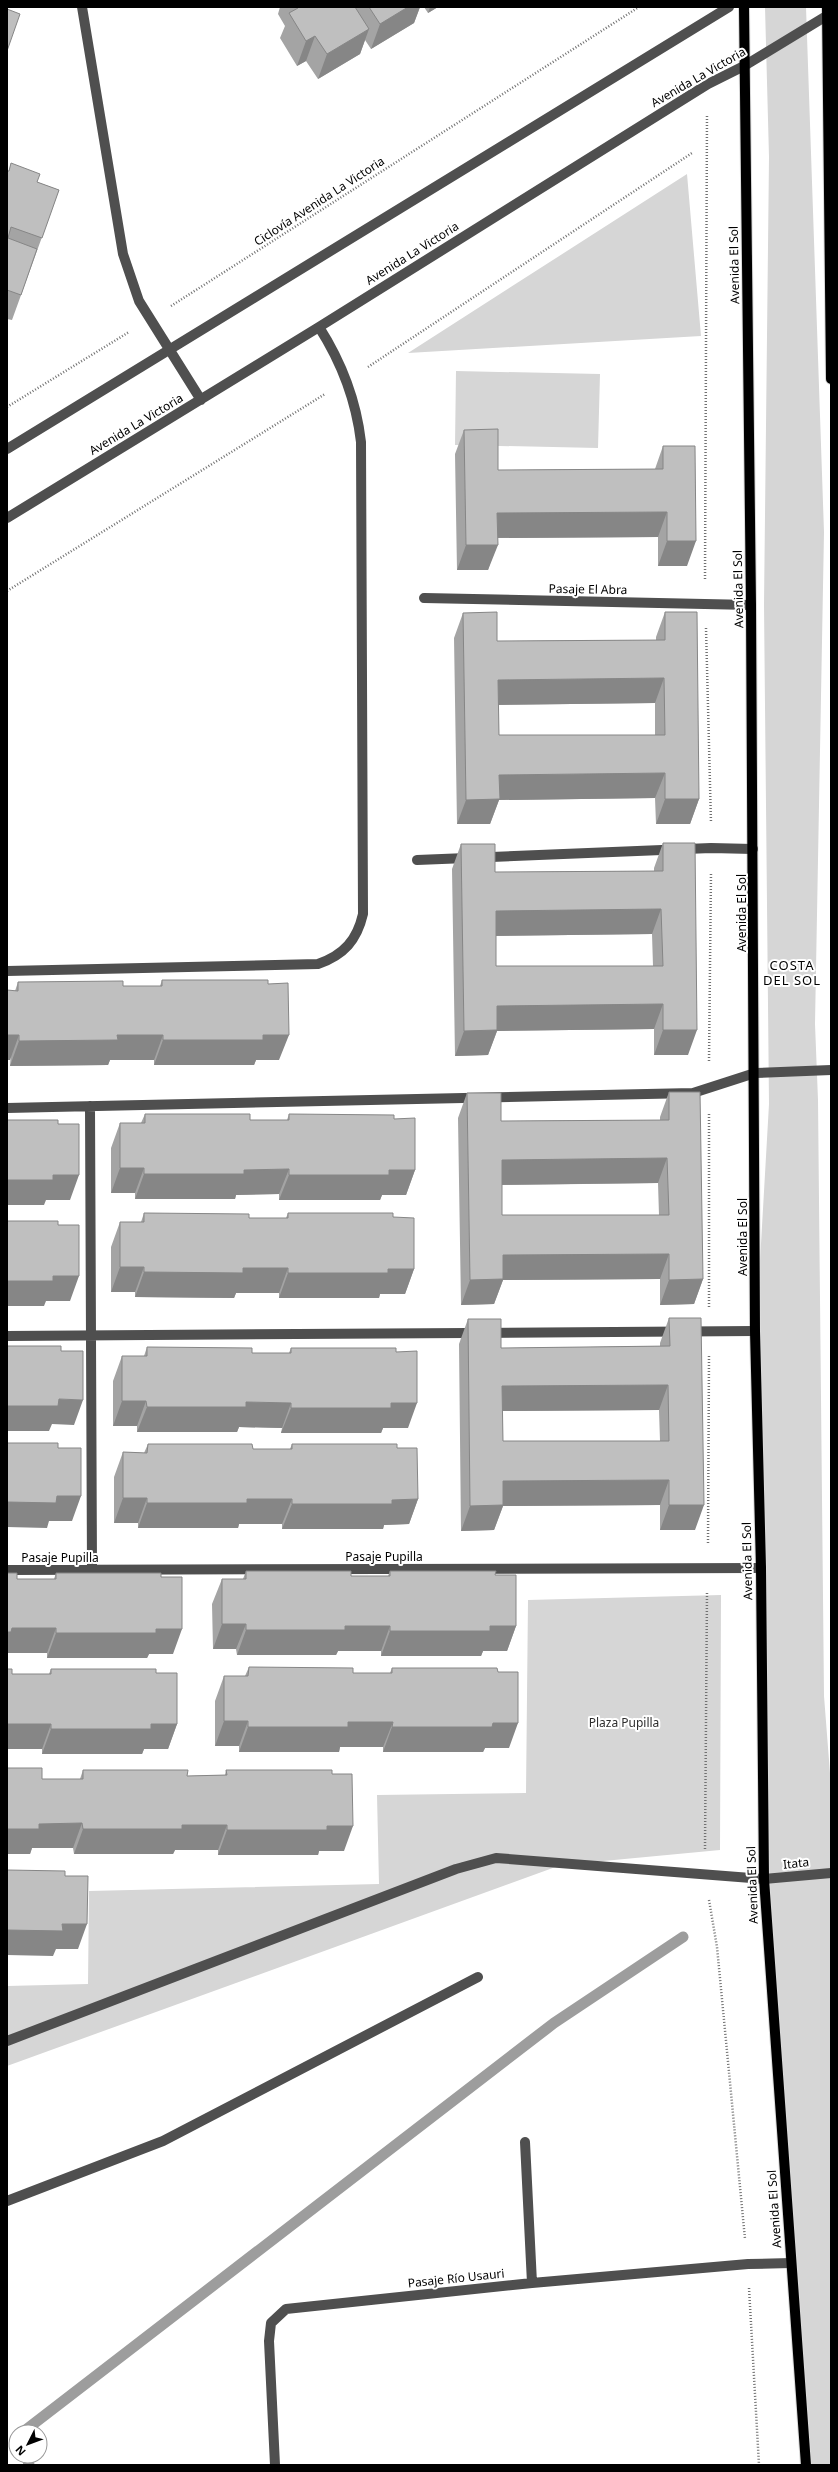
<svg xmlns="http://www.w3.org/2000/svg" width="838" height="2472" viewBox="0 0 838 2472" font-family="'Noto Sans',sans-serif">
	<rect width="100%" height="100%" fill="#fff"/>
	<path fill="#d6d6d6" d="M765,7H806L824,532L815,1024L818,1100L824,1696L831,1786V2465H808L765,1838L756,1331L769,1104L764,605L769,157Z
		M687,174L701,336L408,353Z
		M456,371L600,374L598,448L455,445Z
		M721,1595L720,1850L561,1865L7,2066V1986L88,1984L89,1891L379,1884L377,1795L526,1793L528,1600Z"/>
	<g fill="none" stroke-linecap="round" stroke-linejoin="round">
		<path stroke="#9d9d9d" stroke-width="11" d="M23,2432L554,2023L683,1937
			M27,2456L29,2465"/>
		<g stroke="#dbdbdb" stroke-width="12">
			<path id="major" d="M744,7L751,605L755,1331L761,1568L764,1879L806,2465
				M827,7L831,379"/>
		</g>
		<path stroke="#717171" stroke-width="2.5" stroke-dasharray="1 2" stroke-linecap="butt" d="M171,306L639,7
			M368,367L692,153
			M7,407L129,332
			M705,579L707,114
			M7,591L325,394
			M706,628L711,823
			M709,1061L711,872
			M709,1114V1307
			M708,1543L709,1356
			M705,1849L707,1592
			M709,1900L717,1947L745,2239
			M749,2288L759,2465"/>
		<path stroke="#4f4f4f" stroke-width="10" d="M82,7L123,254L139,301L201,400
			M7,449L729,7
			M7,518L319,327L708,84L744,66L828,15
			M424,598L751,605
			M417,860L711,848L753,849
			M7,971L318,964C344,955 357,940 363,914L361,442C356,399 342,363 319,327
			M90,1106L92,1570
			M7,1108L693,1093L755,1073L831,1070
			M7,1336L755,1331
			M7,1570L761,1568
			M7,2041L456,1869L496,1858L764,1879L831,1873
			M525,2142L532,2283
			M7,2201L163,2141L478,1977
			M275,2465L269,2341L271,2323L286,2309L532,2283L748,2264L791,2263"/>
		<use href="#major" stroke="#000" stroke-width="10"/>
	</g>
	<path fill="#a4a4a4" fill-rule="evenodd" d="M280,7H420L414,23L371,49L365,40L360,54L318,79L306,61L297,66L280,38L285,26L278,14Z
		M424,7H438L428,13Z
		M7,171L59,190L12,320L7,319Z
		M464,430L498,470L655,469L663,446L687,566H658V537L498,538L488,570H457L455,454Z
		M665,612L699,799L690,824H656L655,798L499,800L490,824H457L454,638L463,613L497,641L656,640V637ZM655,703V735H499L498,705Z
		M663,843L688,1055H654V1029L497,1031L488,1055L455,1056L452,869L461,844L495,872L654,871V868ZM652,934L653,966H496V936Z
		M162,980L268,984L279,1060H256L254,1065H154V1060H110L108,1065L10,1066L15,991L18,982L123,986H160Z
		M669,1092L703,1279L694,1304L660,1305V1279L503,1280L494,1304L461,1305L458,1118L467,1093L501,1121L660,1120V1117ZM658,1183L659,1215H502V1185Z
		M145,1114L250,1120H287L289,1114L394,1119L415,1170L406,1195H382L380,1200H279V1194L236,1195L235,1199H135V1193H111V1148L120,1123H141Z
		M144,1213L249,1218H286L288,1213L393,1217L414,1269L405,1294H380L379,1298H279V1293H236L234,1298L135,1297V1292H111V1247L120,1222H141Z
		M669,1318L695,1530H660V1505L503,1506L494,1530L461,1531L459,1344L468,1319L501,1348L660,1346V1343ZM659,1410L660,1441H503L502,1411Z
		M147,1347L252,1353H289L291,1348L396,1352L408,1428H383L381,1433H281L282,1428L239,1427L237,1432H137V1426H113V1381L122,1356H144Z
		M148,1444L253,1449H290L292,1444L397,1448L418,1499L409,1524L384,1525L383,1529H282V1524H239L238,1528H138V1523H114V1477L123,1452L144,1453Z
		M246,1571L351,1576H388L390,1571L495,1575L516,1626L507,1651H483L481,1656H381V1651H338L336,1655H237L236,1649H213L212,1604L222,1579H243Z
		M7,1573L17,1579H54L56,1573L161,1577L173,1654H149L147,1658H47V1653H7Z
		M249,1667L353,1673H390L392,1668L498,1672L509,1748H485L483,1752H383V1747H340L339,1752H239V1746H215V1701L224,1676H245Z
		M51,1669L156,1673L177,1724L168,1749H144L142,1754H42V1749L12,1674H49Z
		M7,1768L42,1779H80L83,1770L187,1776L225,1775L226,1770L332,1774L344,1851H319L318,1855H218V1850H175L173,1854H74L73,1848H32L30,1854H7Z"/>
	<path fill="#868686" d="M408,7H420L414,23L371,49L380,24Z
		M430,7H438L428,13Z
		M369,29L360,54L318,79L327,54Z
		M315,36L306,61L297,66L306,41Z
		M667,512L658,537L488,538L497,513Z
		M667,541H696L687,566H658Z
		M466,545H498L488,570H457Z
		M664,678L655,703L489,705L498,680Z
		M665,773L655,798L499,800L490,824H457L466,800L499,775Z
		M665,799H699L690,824H656Z
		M661,909L652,934L487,936L496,911Z
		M663,1004L654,1029L497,1031L488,1055L455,1056L464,1031L497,1006Z
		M663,1030H697L688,1055H654Z
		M7,1035H19L10,1060H7Z
		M117,1035H163L154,1060H110L108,1065L10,1066L19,1041Z
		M263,1035H289L279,1060H256L254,1065H154L163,1040Z
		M667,1158L658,1183L493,1185L502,1160Z
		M120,1168H144L135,1193H111Z
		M289,1169L279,1194L236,1195L235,1199H135L144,1174L244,1170Z
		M389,1170H415L406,1195H382L380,1200H279L289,1175Z
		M53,1175H79L70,1200H46L44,1205H7V1180Z
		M669,1254L660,1279L503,1280L494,1304L461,1305L470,1280L503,1255Z
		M120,1267H144L135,1292H111Z
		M243,1268H288L279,1293H236L234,1298L135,1297L144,1272Z
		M388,1269H414L405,1294H380L379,1298H279L288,1273Z
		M53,1276H79L70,1301H46L44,1306H7V1281Z
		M703,1279L694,1304L660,1305L669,1280Z
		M668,1385L659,1410L493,1411L502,1386Z
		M59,1399L83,1400L74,1425L52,1424L49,1431H7V1406Z
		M122,1401H146L137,1426H113Z
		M246,1402L291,1403L282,1428L239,1427L237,1432H137L147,1407Z
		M391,1403H417L408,1428H383L381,1433H281L291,1408Z
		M669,1480L660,1505L503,1506L494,1530L461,1531L470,1506L503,1481Z
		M57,1496H81L72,1521H49L47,1528L7,1527V1502Z
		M123,1498H147L138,1523H114Z
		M247,1499H292L282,1524H239L238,1528H138L147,1503Z
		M418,1499L409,1524L384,1525L383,1529H282L292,1504L392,1500Z
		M669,1505H704L695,1530H660Z
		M222,1624H246L236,1649H213Z
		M345,1626H390L381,1651H338L336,1655H237L246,1630Z
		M490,1626H516L507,1651H483L481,1656H381L390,1631Z
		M12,1628H56L47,1653H7V1632Z
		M156,1629H182L173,1654H149L147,1658H47L56,1633Z
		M224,1721H248L239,1746H215Z
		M348,1722H393L383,1747H340L339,1752H239L248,1727Z
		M493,1723H518L509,1748H485L483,1752H383L392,1727Z
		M7,1724H51L42,1749H7Z
		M151,1724H177L168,1749H144L142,1754H42L51,1729Z
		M82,1823L73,1848H32L30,1854H7V1829L39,1824Z
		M182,1825H227L218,1850H175L173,1854H74L83,1829Z
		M327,1826H353L344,1851H319L318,1855H218L227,1830Z
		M62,1924H87L78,1949H56L53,1956L7,1955V1930Z"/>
	<path fill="#bfbfbf" stroke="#868686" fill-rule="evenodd" d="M298,7H355L369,29L327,54L315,36L306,41L289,13L298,8Z
		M369,7H408L380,24Z
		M7,9L20,14L7,51Z
		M11,163L40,174L37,182L59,190L42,238L11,227L8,238L37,249L21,295L7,290V171H9Z
		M498,429V470L663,469V446H695L696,541H667V512L497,513L498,545H466L464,430Z
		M497,612V641L665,640V612H697L699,799H665V773L499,775L500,799L466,800L463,613ZM664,678L665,735H499L498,680Z
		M663,843H695L697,1030H663V1004L497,1006V1030L464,1031L461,844H495V872L663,871ZM661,909L663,966H496V911Z
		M162,980H268V984L288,983L289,1035H263V1040H163V1035H117L118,1040L19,1041V1035H7V990L18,991V982L123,981V986H162Z
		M669,1092H700L703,1279L669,1280V1254L503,1255V1279L470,1280L467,1093H501V1121L669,1120ZM667,1158L669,1215H502V1160Z
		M145,1114H250V1120H289V1114L394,1115V1119L415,1118V1170H389V1175H289V1169L244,1170V1174H144V1168H120V1123H145Z
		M7,1120H58V1124H79V1175H53V1180H7Z
		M144,1213L249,1214V1218H288V1213H393V1217L414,1218V1269H388V1273H288V1268H243V1273L144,1272V1267H120V1222H144Z
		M7,1221H58V1225H79V1276H53V1281H7Z
		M669,1318H701L704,1505H669V1480L503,1481V1505L470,1506L468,1319H501V1348L670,1346ZM668,1385L669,1441H503L502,1386Z
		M7,1346H61V1351H83V1400L59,1399L58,1406H7Z
		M147,1347L252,1348V1353H291V1348H396V1352L417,1351V1403H391V1408H291V1403L246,1402V1407H147L146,1401H122V1356H147Z
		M7,1443H58V1448H81V1496H57L56,1503L7,1502Z
		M148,1444H252L253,1449H292V1444H397V1448H417L418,1499L392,1500V1504H292V1499H247V1503H147V1498H123V1452L147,1453Z
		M246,1571H351V1576H390V1571H496L495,1575H516V1626H490V1631H390V1626H345V1630H246V1624H222V1579H246Z
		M7,1573H17V1579H56V1573H161V1577H182V1629H156V1633H56V1628H12L11,1632H7Z
		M249,1667L353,1668V1673H392V1668H497L498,1672H518V1723H493L492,1727H392L393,1722H348V1727H248V1721H224V1676H248Z
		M7,1669H12V1674H51V1669H156V1673H177V1724H151V1729H51V1724H7Z
		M7,1768H42V1779H83V1770H188L187,1776L227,1775L226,1770H332V1774H352L353,1826H327V1830H227V1825H182V1829H83L82,1823L39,1824V1829H7Z
		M7,1870L65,1871V1876H88L87,1924H62L63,1931L7,1930Z"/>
	<g text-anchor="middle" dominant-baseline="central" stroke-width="4" stroke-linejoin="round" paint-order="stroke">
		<g font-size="12" fill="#000" stroke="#fff">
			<text transform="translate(698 77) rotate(-30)">Avenida La Victoria</text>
			<text transform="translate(319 201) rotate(-33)">Ciclovía Avenida La Victoria</text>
			<text transform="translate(412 253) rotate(-32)">Avenida La Victoria</text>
			<text transform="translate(734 265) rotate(-91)">Avenida El Sol</text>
			<text transform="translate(136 424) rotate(-31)">Avenida La Victoria</text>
			<text transform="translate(588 589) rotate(1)">Pasaje El Abra</text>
			<text transform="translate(738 589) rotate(-91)">Avenida El Sol</text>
			<text transform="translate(741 913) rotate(-90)">Avenida El Sol</text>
			<text transform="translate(742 1237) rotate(-90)">Avenida El Sol</text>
			<text x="384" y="1556">Pasaje Pupilla</text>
			<text x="60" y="1557">Pasaje Pupilla</text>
			<text transform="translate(747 1561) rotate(-91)">Avenida El Sol</text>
			<text transform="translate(796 1863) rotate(-6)">Itata</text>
			<text transform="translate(752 1885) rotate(-92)">Avenida El Sol</text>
			<text transform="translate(774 2209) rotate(-94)">Avenida El Sol</text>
			<text transform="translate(456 2278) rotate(-6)">Pasaje Río Usauri</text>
		</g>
		<g font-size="12" fill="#2d2d2d" stroke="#fff">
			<text x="624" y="1722">Plaza Pupilla</text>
		</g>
		<g font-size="13" letter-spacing="1" fill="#000" stroke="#fff">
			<text x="792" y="965">COSTA<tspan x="792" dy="15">DEL SOL</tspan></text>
		</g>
	</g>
	<rect width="838" height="2472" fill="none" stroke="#000000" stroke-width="16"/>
	<g transform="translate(28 2444) rotate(228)"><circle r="19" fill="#ffffff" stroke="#999999"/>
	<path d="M0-3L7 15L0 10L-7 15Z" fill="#000000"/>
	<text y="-6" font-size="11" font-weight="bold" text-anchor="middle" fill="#000000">N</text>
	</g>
</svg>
